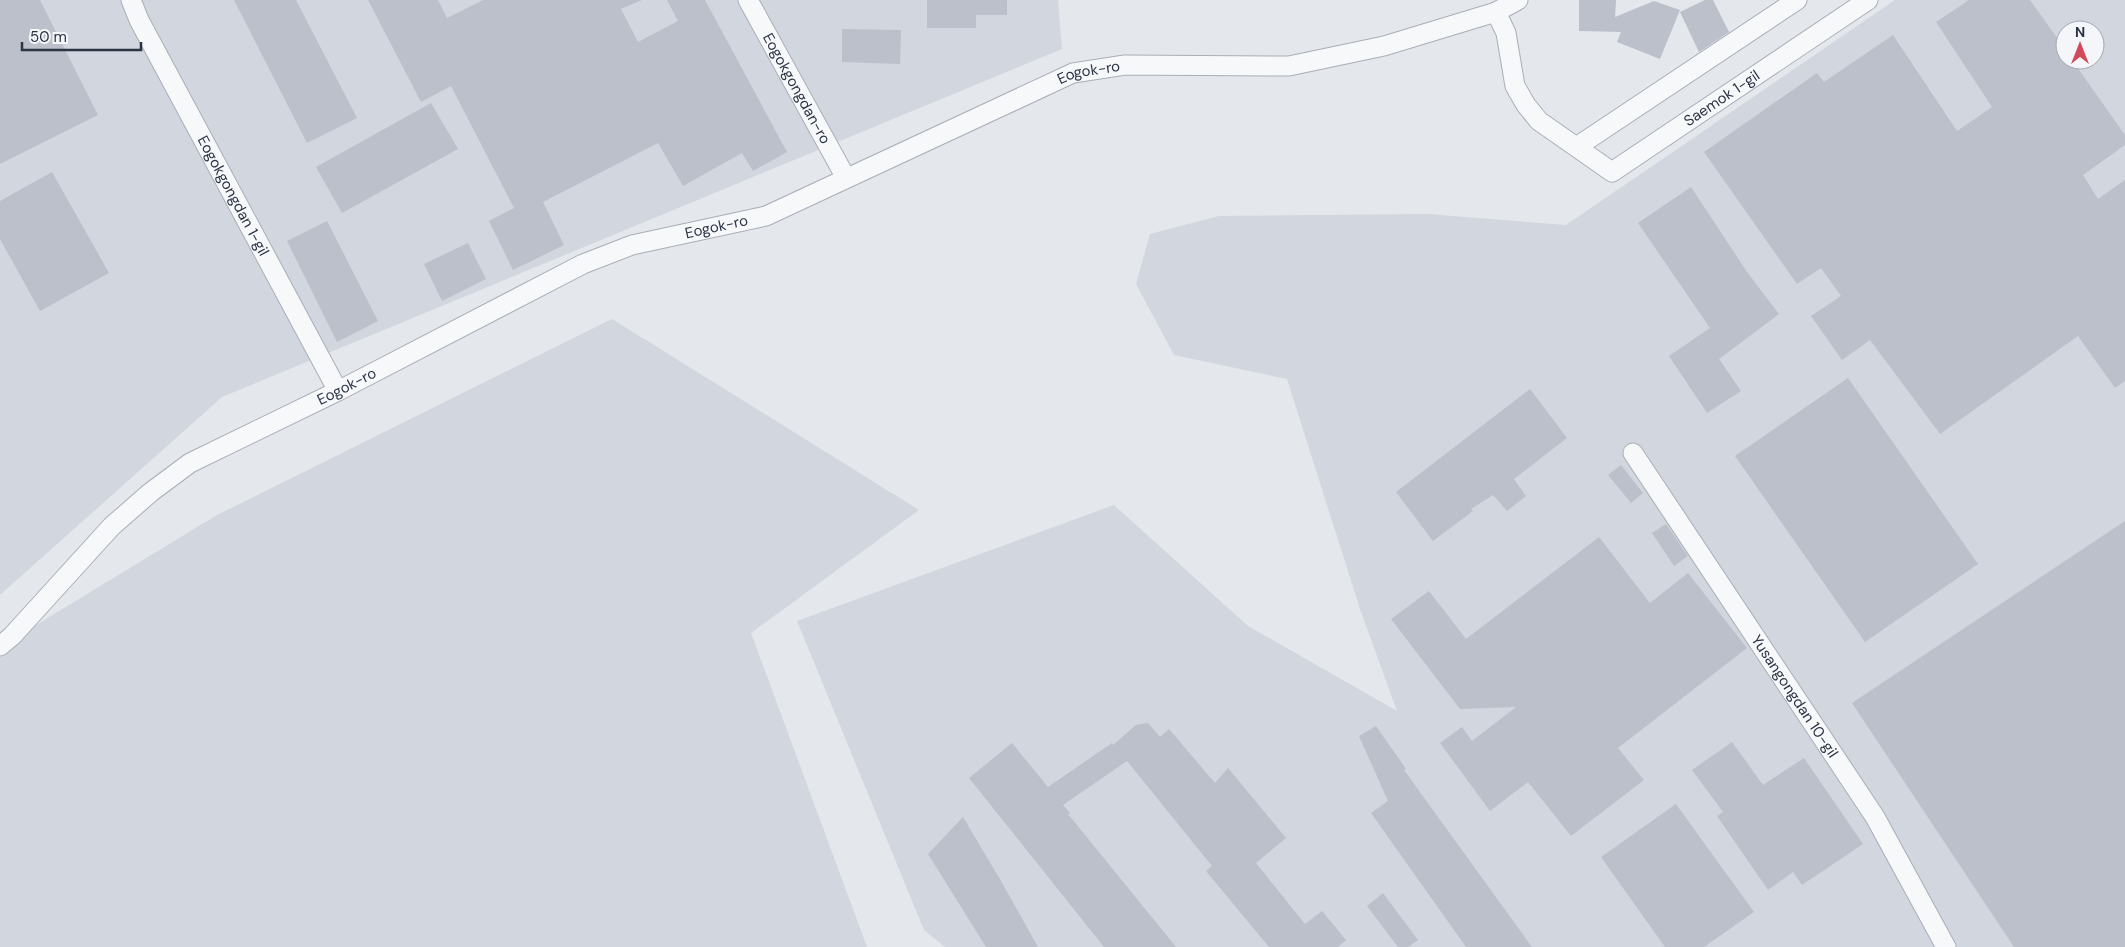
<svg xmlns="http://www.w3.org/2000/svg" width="2125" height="947" viewBox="0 0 2125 947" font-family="'DM Sans',sans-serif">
	<rect width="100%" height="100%" fill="#e4e7ec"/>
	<path fill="#d2d6de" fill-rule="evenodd" d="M0,0H1058L1062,49L222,397L0,595Z
		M1895,0H2125V947H945L924,930L797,621L1114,505L1248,626L1397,711L1361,612L1287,379L1174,355L1136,284L1150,234L1219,216L1427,214L1566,225ZM2065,30H2095V60H2065Z
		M612,319L919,510L751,633L867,947H0V647L217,515Z"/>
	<path fill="#bbc0ca" d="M0,0H40L98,115L0,164Z
		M234,0H296L357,118L307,143Z
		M368,0H438L447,18L483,0H642L621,9L638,42L678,21L667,0H705L787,152L753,171L742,153L683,186L658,143L543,202L564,245L513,270L489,221L514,208L451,86L421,102Z
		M927,0H1007V15H976V28H927Z
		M1579,0H1616L1615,17L1654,1L1680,10L1660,59L1617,42L1621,32L1579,31Z
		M1705,0H1713L1729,32L1699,52L1680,12Z
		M1969,0H2030L2065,49V60H2072L2125,135V145L2083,175L2098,199L2125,180V381L2115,388L2078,336L1940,434L1870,340L1842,360L1811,316L1841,296L1821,268L1797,284L1704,152L1817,73L1824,82L1893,35L1957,131L1992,107L1936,22Z
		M842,29L901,30L900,64L842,62Z
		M431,103L458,149L342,213L316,167Z
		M52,172L109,273L40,311L0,239V201Z
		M1691,187L1747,272L1779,314L1719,359L1741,391L1707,413L1669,356L1710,328L1638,223Z
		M327,221L378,321L337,342L287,241Z
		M468,243L486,279L442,301L424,264Z
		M1848,378L1978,564L1865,642L1735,456Z
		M1530,389L1567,438L1514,479L1526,496L1507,511L1493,495L1471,509L1473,511L1433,541L1396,492Z
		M1621,465L1643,493L1631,503L1608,475Z
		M2125,521V947H2014L1852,703Z
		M1666,524L1688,556L1674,566L1652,533Z
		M1599,537L1650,603L1688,573L1747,648L1618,748L1644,780L1571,836L1528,782L1490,811L1440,743L1462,727L1472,741L1516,707L1460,709L1391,619L1429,591L1466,639Z
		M1148,723L1160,737L1169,729L1215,783L1228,768L1286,838L1256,863L1305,924L1322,911L1346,940L1338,947H1269L1206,871L1212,866L1127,761L1063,805L1070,813L1068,814L1176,947H1104L969,778L1012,743L1048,787L1112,743L1113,745L1136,725Z
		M1376,726L1406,769L1404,770L1532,947H1466L1371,813L1388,801L1359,736Z
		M1732,742L1763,785L1804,758L1863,844L1802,885L1793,872L1768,890L1717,816L1723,812L1692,770Z
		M1676,804L1754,912L1704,947H1665L1601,857Z
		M963,817L1001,881L1038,947H986L928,854Z
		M1383,893L1418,940L1408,947H1398L1367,906Z"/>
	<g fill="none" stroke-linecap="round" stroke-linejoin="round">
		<g stroke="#a9aeb7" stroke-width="21">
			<g id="minor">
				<path id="s1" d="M131,0L139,20L338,391"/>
				<path id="s2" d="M748,0L846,178"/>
				<path id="s3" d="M1496,12L1506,33L1515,86L1526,105L1539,121L1612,172L1868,0"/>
				<path d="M1578,146L1797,0"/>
				<path id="s4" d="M1633,453L1875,817L1946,947"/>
				<path id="s5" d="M0,646L12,636L112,526L151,492L190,463L338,391L583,264L632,245L766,216L1073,73L1125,65L1289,66L1384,46L1496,12L1518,0"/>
			</g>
		</g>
		<use href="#minor" stroke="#f7f8fa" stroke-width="19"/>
	</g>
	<g text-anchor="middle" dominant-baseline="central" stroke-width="5" stroke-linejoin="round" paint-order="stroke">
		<g font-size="15" fill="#2b3445" stroke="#f4f6f9">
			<text stroke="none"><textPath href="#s5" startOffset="1249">Eogok-ro</textPath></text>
			<text stroke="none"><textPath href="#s2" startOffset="101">Eogokgongdan-ro</textPath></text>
			<text stroke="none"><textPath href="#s3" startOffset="341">Saemok 1-gil</textPath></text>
			<text stroke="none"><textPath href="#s1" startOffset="221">Eogokgongdan 1-gil</textPath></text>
			<text stroke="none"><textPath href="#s5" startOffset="844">Eogok-ro</textPath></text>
			<text stroke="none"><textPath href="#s5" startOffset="439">Eogok-ro</textPath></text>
			<text stroke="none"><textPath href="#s4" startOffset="292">Yusangongdan 10-gil</textPath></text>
		</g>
	</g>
	<g transform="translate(2080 45)"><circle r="24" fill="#f4f6f9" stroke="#a4a8b1"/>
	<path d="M0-4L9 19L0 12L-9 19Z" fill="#d1495b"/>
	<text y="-8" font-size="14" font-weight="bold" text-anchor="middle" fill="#2b3445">N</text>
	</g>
	<path d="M22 42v8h119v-8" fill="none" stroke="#2b3445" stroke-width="2.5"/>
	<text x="30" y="42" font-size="15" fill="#2b3445" stroke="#f4f6f9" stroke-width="4" paint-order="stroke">50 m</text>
</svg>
